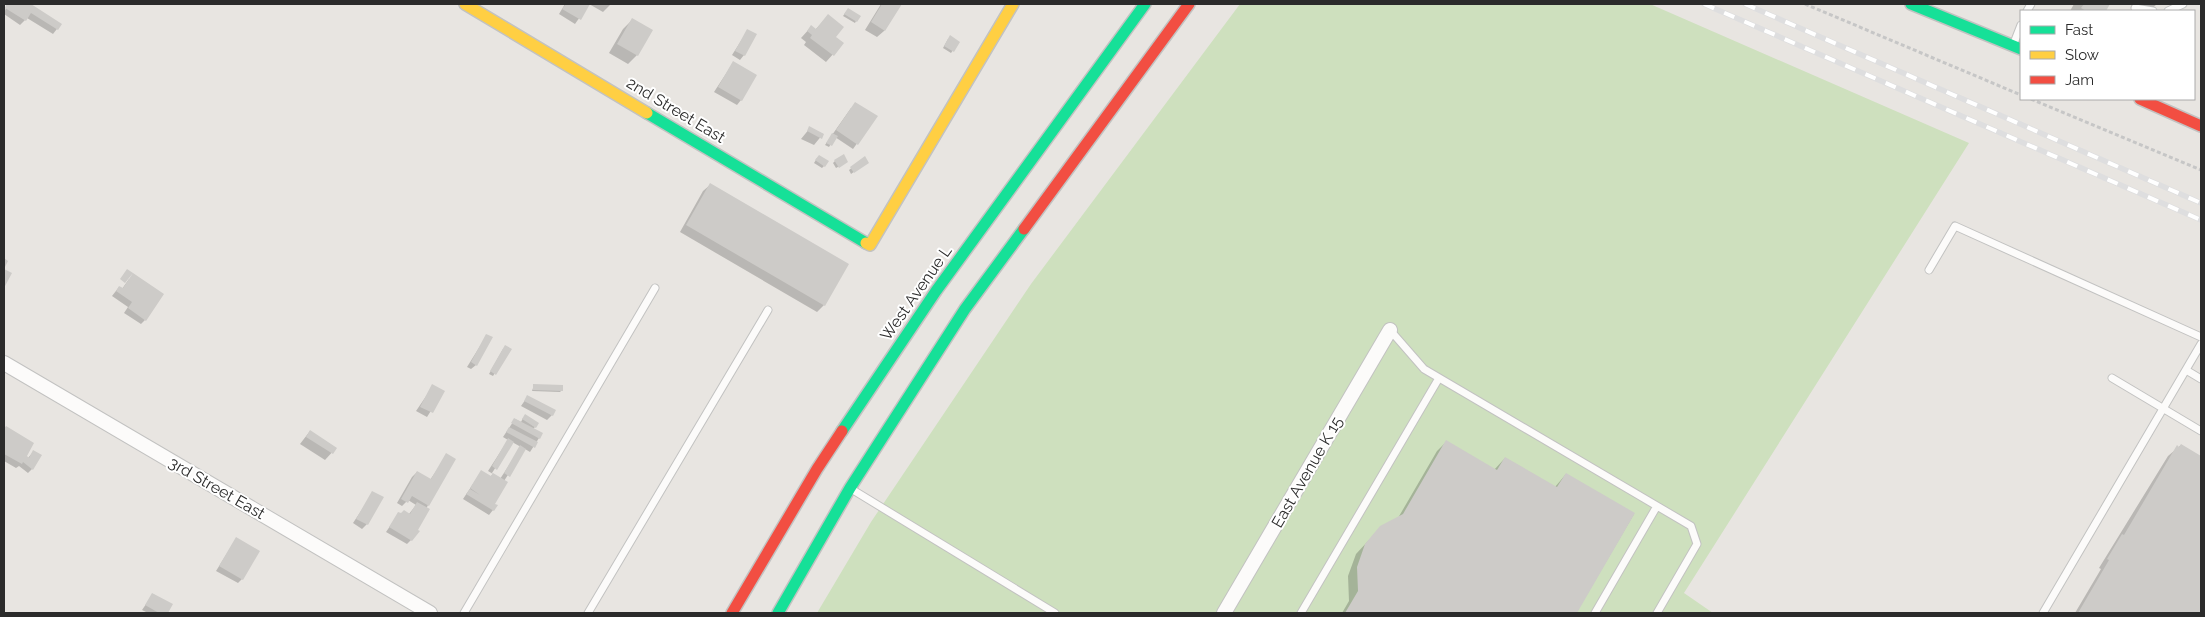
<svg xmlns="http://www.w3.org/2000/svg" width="2205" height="617" viewBox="0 0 2205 617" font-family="Raleway,sans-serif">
	<rect width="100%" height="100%" fill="#e8e5e1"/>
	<path fill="#cee0be" d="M1240,4H1650L1969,143L1684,593L1713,613H817L871,522L1031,284Z"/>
	<path fill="#0003" fill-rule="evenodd" d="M7,4H28L60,25L53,34L27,18L20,25L4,14Z
		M565,4H611L603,12L589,4L575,24L559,14Z
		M881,4H901L884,31L877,37L865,30Z
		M2074,4H2109L2104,11H2070Z
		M2136,4H2157L2149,11L2132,9Z
		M846,12L856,21L855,23L843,16Z
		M828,16L835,37L843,43L826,62L804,45L806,42L801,38L811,27L815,30Z
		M632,20L637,55L628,64L609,53L623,29Z
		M748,30L744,55L740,60L732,55Z
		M948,39L959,42L951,53L943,48Z
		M733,63L741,100L737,105L714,92Z
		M851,108L876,117L853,149L835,137L829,147L825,145Z
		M810,128L823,134L814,145L801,139Z
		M817,158L824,166L822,168L814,163Z
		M864,158L865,164L851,174L849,170Z
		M835,161L845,163L836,168L833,163Z
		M710,185L824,305L817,312L680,232L703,191Z
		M129,279L145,320L141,324L124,313L128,307L112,296L119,287L122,289Z
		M487,335L476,365L471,369L467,367Z
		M503,349H510L493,376L489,374Z
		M534,385L562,390L560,392L532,391Z
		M433,386L443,392L427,417L416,411Z
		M528,396L552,415L547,420L521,406Z
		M523,418L535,427L533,429L539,438L530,452L525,449L504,481L493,504V510L489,515L463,499L481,472L490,477L493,474L488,471L508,440L503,437L515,419L521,422ZM512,442L521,447L500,479L492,473Z
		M6,428L25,457L28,458L33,452L32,469L28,473L19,466L16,468L4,461V430Z
		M310,431L336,448L325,460L300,444Z
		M1446,442L1494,470L1505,458L1555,487L1566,474L1634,514L1576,613H1342L1349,601L1348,576L1356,554L1381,527L1398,518L1437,451Z
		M2181,445L2201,457V613H2075L2101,569L2099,568L2168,456Z
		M447,455L428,505L411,540L407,544L386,532L399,513L409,514L416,505L408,500L402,506L397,503L412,477L417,472L430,480Z
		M373,493L367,524L362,529L353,523Z
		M236,539L242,579L238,583L216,571Z
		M153,594L171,605L166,613H148L142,610Z"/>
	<path fill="#cdcbc8" d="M7,4H31L62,24L58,30L31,13L26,21L5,8Z
		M566,4H590L581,20L562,9Z
		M882,4H902L885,31L871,22Z
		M2084,4H2110L2106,11H2086L2081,8Z
		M848,8L861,16L857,22L844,14Z
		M828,14L844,27L836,37L844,43L834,56L810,38L812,35L807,31L811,25L816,29Z
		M632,18L653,30L638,56L617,44Z
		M747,29L757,34L745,56L735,51Z
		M950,35L960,42L954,52L944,46Z
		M733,61L757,75L742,101L718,87Z
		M855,102L878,116L858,145L836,130Z
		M809,126L824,134L822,139L807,131Z
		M832,133L838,136L832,146L826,143Z
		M844,154L848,162L839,168L834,160Z
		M819,155L829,161L825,167L815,160Z
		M865,156L869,163L854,173L850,167Z
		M710,183L849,264L825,306L686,225Z
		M4,258L8,261L4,269L12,273L4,288Z
		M127,269L133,273L125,283L120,279Z
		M133,273L164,294L146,321L128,308L132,302L116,291L119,286L123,288Z
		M486,334L493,337L477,366L471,362Z
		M505,345L512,349L496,375L490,371Z
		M432,384L445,391L433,413L420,407Z
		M533,384L563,385V391L533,390Z
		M527,395L556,410L553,416L524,401Z
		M525,414L539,423L536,428L522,419Z
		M514,418L543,433L540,439L511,423Z
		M6,426L34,443L27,456L29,458L33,450L42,455L33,470L23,462L22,464L4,454V429Z
		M509,427L538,442L535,448L506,432Z
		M310,430L337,448L333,454L306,437Z
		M508,438L514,442L497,470L492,466Z
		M1446,440L1497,470L1505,457L1557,487L1566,473L1635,513L1577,613H1345L1358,591L1357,567L1365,544L1380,526L1403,514Z
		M2181,444L2201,456V613H2078L2109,560L2107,559L2122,534L2124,535L2177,445L2179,447Z
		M520,445L526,449L510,477L504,473Z
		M446,453L456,459L429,506L412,496L408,503L401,499L417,471L431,479Z
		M481,470L491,476L493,473L508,482L495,504L498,505L494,511L466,494L470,489L480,495L470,488Z
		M372,491L384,497L368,525L356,519Z
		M417,502L430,509L418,530L420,531L412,541L389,527L398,512L401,513L404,510L410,514Z
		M236,537L260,551L243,580L219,566Z
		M152,593L173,604L168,613H159L145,605Z"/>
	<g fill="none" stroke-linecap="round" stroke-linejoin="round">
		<g stroke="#c2c2c1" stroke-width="9">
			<path id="lane" d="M2135,8L2153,11
				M2027,11L2031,4
				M2168,11L2183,4
				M2014,43L2021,25
				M1929,270L1955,226L2201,337
				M1390,330L1424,369L1691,526L1697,544L1657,613
				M2186,370L2201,379
				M2112,378L2201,431
				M853,490L1055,613
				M464,613L655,288
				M588,613L768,310
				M1301,613L1439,378
				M1595,613L1657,506
				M2043,613L2201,344"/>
		</g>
		<g stroke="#c2c2c1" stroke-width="16">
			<path id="street" d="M4,363L430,613
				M1224,613L1390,330"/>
		</g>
		<g stroke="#c2c2c1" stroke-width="14">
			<path id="fast" d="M1911,4L2021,49
				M647,113L866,243
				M842,431L936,291L1145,4
				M778,613L850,488L965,309L1024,229"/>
		</g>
		<g stroke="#c2c2c1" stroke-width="14">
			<path id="slow" d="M465,4L647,113
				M866,243L870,245L1013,4"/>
		</g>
		<g stroke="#c2c2c1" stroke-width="14">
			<path id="jam" d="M2140,99L2201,126
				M1024,229L1189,4
				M732,613L817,469L842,431"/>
		</g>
		<path stroke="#c6c6c6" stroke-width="3" stroke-dasharray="4 2.5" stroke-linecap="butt" d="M1805,4L2021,95
			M2031,99L2201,170"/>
		<use href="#lane" stroke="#fcfbfa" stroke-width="7"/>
		<use href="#street" stroke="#fcfbfa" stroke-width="14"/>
		<use href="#fast" stroke="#16e098" stroke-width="11"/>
		<use href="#slow" stroke="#ffcf43" stroke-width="11"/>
		<use href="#jam" stroke="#f24e42" stroke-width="11"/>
		<g stroke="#dededf" stroke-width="5.5">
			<path id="rail" d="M1704,4L2201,220
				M1745,4L2201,203"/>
		</g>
		<use href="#rail" stroke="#fff" stroke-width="4" stroke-dasharray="11" stroke-linecap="butt"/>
	</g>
	<g text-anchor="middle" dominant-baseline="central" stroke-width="4" stroke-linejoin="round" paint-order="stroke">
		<g font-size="16" fill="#2b2b2b" stroke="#fff">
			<text transform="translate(676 110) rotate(31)">2nd Street East</text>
			<text transform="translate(916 293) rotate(-55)">West Avenue L</text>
			<text transform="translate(1307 472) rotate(-60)">East Avenue K 15</text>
			<text transform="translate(217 488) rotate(30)">3rd Street East</text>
		</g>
	</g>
	<rect width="2205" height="617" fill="none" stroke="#2b2b2b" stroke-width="10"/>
	<rect x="2020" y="10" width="175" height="90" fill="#ffffff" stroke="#aaaaaa"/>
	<rect x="2030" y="26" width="25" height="8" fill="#16e098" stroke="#aaaaaa"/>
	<text x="2065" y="35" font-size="15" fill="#2b2b2b">Fast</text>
	<rect x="2030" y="51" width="25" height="8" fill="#ffcf43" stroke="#aaaaaa"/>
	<text x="2065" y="60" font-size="15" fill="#2b2b2b">Slow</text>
	<rect x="2030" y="76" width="25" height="8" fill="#f24e42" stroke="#aaaaaa"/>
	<text x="2065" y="85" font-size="15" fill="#2b2b2b">Jam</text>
</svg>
